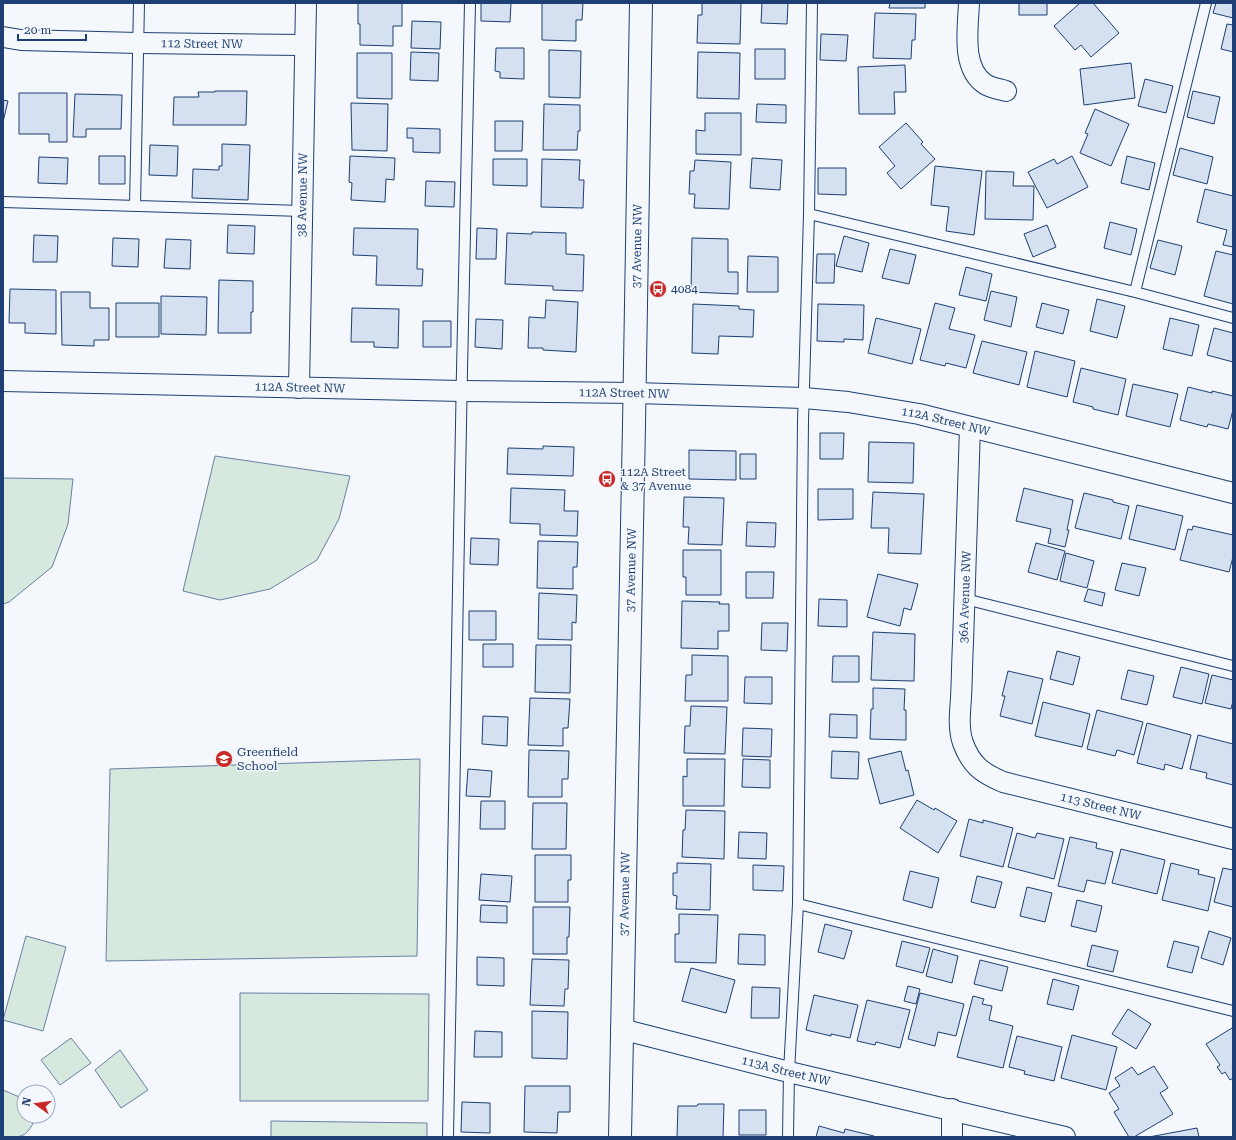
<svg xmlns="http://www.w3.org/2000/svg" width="1236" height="1140" viewBox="0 0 1236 1140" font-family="'Roboto Serif',serif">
	<rect width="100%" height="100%" fill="#f4f7fb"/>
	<path fill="#d7e8df" stroke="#687fa3" d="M215,456L350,476L339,519L317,560L270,589L220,600L183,591Z
		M3,478L73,479L68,524L52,567L9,602L3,604Z
		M420,759L417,956L106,961L110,769Z
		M26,936L66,947L43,1031L3,1020Z
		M240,993L429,994L428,1101H240Z
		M71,1038L91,1063L60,1085L41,1060Z
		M120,1050L148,1090L121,1108L95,1070Z
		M3,1090L24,1099V1116H33L35,1120C25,1138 23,1137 3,1137Z
		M271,1121L427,1123V1137H271Z"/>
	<path fill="#d5e0f0" stroke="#1d3f73" d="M358,3H402V26H393V46L360,45V24H358Z
		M481,3H511L510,22L481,21Z
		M542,3H583L582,20H576V41L542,40Z
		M702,3H741L740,44L697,43L698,15H702Z
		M762,3H788L787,24L761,23Z
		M890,3H925V8H889Z
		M1019,3H1047V15H1019Z
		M1080,3H1093L1119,33L1091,57L1081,45L1075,50L1054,26Z
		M1216,3H1233V18L1213,13Z
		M875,13L916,14L915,40H912L911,59L873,58Z
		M412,21L441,22L440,49L411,48Z
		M1227,24L1233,25V52L1221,49Z
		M821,34L848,35L846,61L820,60Z
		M496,48H524V79L500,78V72L495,71Z
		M755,49H785V79H755Z
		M549,50L581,51L580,98L549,97Z
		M411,52L439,53L438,81L410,80Z
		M698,52L740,53L739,99L697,98Z
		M357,53H392V99L357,98Z
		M1131,63L1135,98L1084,105L1080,69Z
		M905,65L906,92H894L895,114H859L858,67Z
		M1145,79L1173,86L1166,113L1138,106Z
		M215,91H247L246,125H173L174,97H199L198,92H215Z
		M1193,91L1220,97L1214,124L1187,117Z
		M19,93H67V142H49V134H19Z
		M75,94L122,95L121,129H86V137H73Z
		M3,100L8,101L3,122Z
		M351,103L388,104L387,151L352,150Z
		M544,104L580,105V131H578L577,150H543Z
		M757,104L786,105V123L756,122Z
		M1095,109L1129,124L1111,166L1080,153L1088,134L1085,133Z
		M705,113H741V155L696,154V130L705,131Z
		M495,121H523L522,151H495Z
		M906,123L923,142L921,144L935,159L901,189L887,173L895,166L879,147Z
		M407,128L440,129V153L413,152V138H407Z
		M222,144L250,145L248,200L192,198L193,169L219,170V166H222Z
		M150,145L178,146L177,176L149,175Z
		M1180,148L1213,157L1207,184L1173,175Z
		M99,156H125V184H99Z
		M350,156L395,158L394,180L386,179L385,202L351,200L352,183L349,182Z
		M1072,156L1088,187L1047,208L1028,172L1054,159L1057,164Z
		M1127,156L1155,163L1149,190L1121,183Z
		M39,157L68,158L67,184L38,183Z
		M752,158L782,160L780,190L750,188Z
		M493,159H527V186L493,185Z
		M542,159L580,160L579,180H584L583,208L541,207Z
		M695,160L731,162L729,209L694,208L695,194H689L690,171H694Z
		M935,166L982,171L974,235L946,231L949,207L931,205Z
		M818,168H846V195L818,194Z
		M986,171L1014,172L1013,186H1034L1033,220L985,219Z
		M426,181L455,182L454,207L425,206Z
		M1205,189L1233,196V247L1223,245L1227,230L1197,222Z
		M1110,222L1137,229L1131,255L1104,248Z
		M228,225L255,226L254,254L227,253Z
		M1047,225L1056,247L1033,257L1024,234Z
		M354,228L418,229L417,269H423L422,286L376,285L377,256L353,255Z
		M477,228L497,229L496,259H476Z
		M532,232L566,233V254L584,255L583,291L553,290V286L505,284L507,233L532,234Z
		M34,235L58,236L57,262H33Z
		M844,236L869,243L862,272L836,266Z
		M113,238L139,239L138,267L112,266Z
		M692,238L728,239V272H738V294L691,292Z
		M166,239L191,240L190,269L164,268Z
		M1158,240L1182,246L1175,275L1150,268Z
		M890,249L916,255L909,284L882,278Z
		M1216,251L1233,255V304L1204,296Z
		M817,254H835L834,283H816Z
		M748,256L778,257V292H747Z
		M966,267L992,274L986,301L959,295Z
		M219,280L253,281V312H251V333H218Z
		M10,289L56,290V334L25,333V323H9Z
		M991,291L1017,297L1011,327L984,320Z
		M61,292H90V308H109V340H94V346L62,345Z
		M161,296L207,297L206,335L161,334Z
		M1097,299L1125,306L1117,338L1090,331Z
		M546,300L578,302L576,352L543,350V348H528L529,317L545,318Z
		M116,303H159V337H116Z
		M935,303L955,308L949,329L975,335L966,368L946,363L945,366L920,360Z
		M1042,303L1069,310L1063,334L1036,327Z
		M693,304L739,306V309L754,310L753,337L719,336L718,354L692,353Z
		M818,304L864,305L863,340L844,339V342L817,341Z
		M352,308L399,309L398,348L374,347V342H351Z
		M876,318L921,329L912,364L868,353Z
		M1170,318L1199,325L1192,356L1163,349Z
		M476,319L503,320L502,349L475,347Z
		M423,321H451V347H423Z
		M1214,328L1233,333V362L1207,355Z
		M982,341L1027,352L1019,385L973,373Z
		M1035,351L1075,361L1067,397L1027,387Z
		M1081,368L1126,379L1118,415L1093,409V407L1073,402Z
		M1133,384L1178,394L1170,427L1126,416Z
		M1188,387L1212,393V391L1233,396V410L1228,429L1208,424L1207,427L1180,420Z
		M820,433H844L843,459H820Z
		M869,442L914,443L913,483L868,482Z
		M543,446L574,447L573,476L507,474L508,448L543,449Z
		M689,450L736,451V480L689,479Z
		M740,454H756V479H740Z
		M511,488L565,490L564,511H578L577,536L540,535V524L510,523Z
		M1024,488L1073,500L1067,530H1069L1065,547L1048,543L1051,529L1016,521Z
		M818,489H853V519L818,520Z
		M873,492L924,494L921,554L888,553L889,528H871Z
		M1084,493L1113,500V502L1129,506L1121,539L1075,528Z
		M684,497L724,498L722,545L688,544L689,527H683Z
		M1137,505L1183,516L1175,550L1129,539Z
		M747,522L776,523L775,547L746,546Z
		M1193,526L1233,535V557L1229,572L1180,560L1188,529L1192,530Z
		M471,538L499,539L498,565L470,564Z
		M538,541L578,542L577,567H573V589L537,588Z
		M1036,543L1065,551L1057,580L1028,572Z
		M683,550H721V595H686V577H683Z
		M1066,553L1094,561L1087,588L1060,581Z
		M1122,563L1146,568L1139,596L1115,590Z
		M746,572H774L773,598H746Z
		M878,574L918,584L911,610L904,608L900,626L867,617Z
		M1088,589L1105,593L1102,606L1084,601Z
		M539,593L577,595L576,623L572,622V640L538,639Z
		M819,599L847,600V627L818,626Z
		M682,601L720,602L719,604H729V631H718V649L681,648Z
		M469,611H496V640H469Z
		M762,623H788L787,651L761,650Z
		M873,632L915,634L914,681L871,680Z
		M483,644H513V667H483Z
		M536,645H571L570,693L535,692Z
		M1057,651L1080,657L1073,685L1050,679Z
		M692,655L728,656V701H685L686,675H692Z
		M833,656H859V682H832Z
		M1181,667L1209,674L1202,704L1173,697Z
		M1128,670L1154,676L1147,705L1121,699Z
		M1008,671L1043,679L1032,724L1000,716L1005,696H1002Z
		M1212,675L1233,680V701L1231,709L1205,703Z
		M745,677H772V704L744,703Z
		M873,688L905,689L904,710H906V740L870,739L871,709H873Z
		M530,698L570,699L568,728H563V746L528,745Z
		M1043,702L1090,714L1082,747L1035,736Z
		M691,706L727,707L725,754L684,753L685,726H690Z
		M1097,710L1143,722L1134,755L1117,750L1115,756L1087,749Z
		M830,714L857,715V738L829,737Z
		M483,716L508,717L507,746L482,744Z
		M1147,723L1191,735L1182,769L1165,764L1164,770L1137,763Z
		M743,728L772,729L771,757L742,756Z
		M1198,735L1233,744V785L1206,778L1207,773L1190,769Z
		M529,750L569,751L568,779H562V797H528Z
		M832,751L859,752L858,779L831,778Z
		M901,751L906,771L908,770L914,795L880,804L868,759Z
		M687,759H725L724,806H683V776L687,777Z
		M743,759L770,760V788L742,787Z
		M468,769L492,771L490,797L466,796Z
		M917,800L934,810L935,808L957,821L938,853L900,828Z
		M481,801H505V829H480Z
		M533,803H567L566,849H532Z
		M686,810L725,811L724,859L682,857L683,830H685Z
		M969,819L983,823V820L1013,828L1003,867L960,856Z
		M739,832L767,833L766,859L738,858Z
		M1017,833L1035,838L1037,833L1064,839L1054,879L1008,867Z
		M1070,837L1097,843L1096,848L1113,852L1105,884L1087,880L1084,892L1058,886Z
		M1121,849L1165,860L1157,894L1112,883Z
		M535,855H571V880H568V902H535Z
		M677,863L711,864L710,910L676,909L677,896L673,895V873H677Z
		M1171,863L1199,870L1198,874L1215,878L1208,911L1162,900Z
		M753,865L784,866L783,891L753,890Z
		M1223,868L1233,870V907L1214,902Z
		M910,871L939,878L932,908L903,900Z
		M481,874L512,876L510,902L479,900Z
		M977,876L1002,882L995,908L971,902Z
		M1027,887L1052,893L1045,922L1020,916Z
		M1077,900L1102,906L1096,932L1071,926Z
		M481,905L507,906V923L480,922Z
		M533,907H570L569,937H567V954H533Z
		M679,914L718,915L716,963L675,962V934H679Z
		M825,924L852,931L844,959L818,952Z
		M1209,931L1231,938L1223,965L1201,958Z
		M739,934L765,935V965L738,964Z
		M902,941L930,948L923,973L896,966Z
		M1174,941L1199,947L1192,973L1167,967Z
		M1092,945L1118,951L1113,972L1087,966Z
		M933,949L958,956L952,983L926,976Z
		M477,957L504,958V986L477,985Z
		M532,959L569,960L568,989H565L564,1006L530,1005Z
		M980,960L1008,967L1002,991L974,984Z
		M691,968L735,980L726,1013L682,1001Z
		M1053,979L1079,986L1073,1010L1047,1004Z
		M908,986L920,989L916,1004L904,1001Z
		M752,987L780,988L779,1018H751Z
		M920,993L964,1004L956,1036L938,1032L935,1046L908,1039Z
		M814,995L858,1005L850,1038L831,1034V1036L806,1030Z
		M973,996L984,999L982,1004L992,1006L989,1020L1013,1026L1003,1068L957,1057Z
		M867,1000L910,1010L900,1048L876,1042L875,1045L857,1041Z
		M1128,1009L1151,1024L1136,1049L1112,1034Z
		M532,1011L568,1012L567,1059L532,1058Z
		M1232,1028L1233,1030V1078L1230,1080L1225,1072L1222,1074L1217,1067L1220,1065L1206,1044Z
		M475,1031L502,1032V1057H474Z
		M1072,1035L1117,1047L1106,1090L1061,1078Z
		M1017,1036L1062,1047L1054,1081L1024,1074L1025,1071L1009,1067Z
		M1154,1066L1168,1088L1160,1093L1173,1114L1134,1137H1129L1114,1112L1119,1109L1109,1093L1120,1086L1115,1078L1132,1067L1138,1075Z
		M525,1086H570V1112H558L557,1133L524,1132Z
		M462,1102L490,1103V1133L461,1132Z
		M698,1104H724L723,1137H677L678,1106H697Z
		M739,1110H766V1135H739Z
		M819,1126L844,1133L845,1129L874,1136V1137H816Z
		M1197,1128L1199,1137H1149Z"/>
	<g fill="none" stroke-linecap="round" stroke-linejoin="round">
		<g stroke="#1d3f73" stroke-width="12">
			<path id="lane" d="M3,202L302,211
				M135,206L139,3
				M809,214L1135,292L1233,318
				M1135,292L1206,3
				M965,599L1233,666
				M798,904L803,422L809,214L812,3
				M448,1137L462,370L470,3
				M788,1137L789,1072L798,904L1233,1011"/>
		</g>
		<g stroke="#1d3f73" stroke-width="22">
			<g id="street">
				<path d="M969,3C968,28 961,68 985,84C991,88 999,89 1006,91"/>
				<path id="s1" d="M3,37L21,40L138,43L305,45"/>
				<path id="s2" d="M3,381L462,391L634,393L804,398L848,402L919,414L1233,493"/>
				<path id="s3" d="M299,388L306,3"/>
				<path id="s4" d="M970,427C968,499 966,571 963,643C962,661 962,679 961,698C960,712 958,729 963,743C971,765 982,773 1003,782L1233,839"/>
				<path id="s5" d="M621,1029L789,1072L1065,1137"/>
				<path d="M952,1109V1137"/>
			</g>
		</g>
		<g stroke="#1d3f73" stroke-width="24">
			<g id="secondary">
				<path id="s6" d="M620,1137L634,425L641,3"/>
			</g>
		</g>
		<use href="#lane" stroke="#f4f7fb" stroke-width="10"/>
		<use href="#street" stroke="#f4f7fb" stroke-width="20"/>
		<use href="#secondary" stroke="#f4f7fb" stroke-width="22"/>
	</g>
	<defs>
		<g id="bus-disc" transform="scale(0.9)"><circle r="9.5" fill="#c62828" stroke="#f4f7fb"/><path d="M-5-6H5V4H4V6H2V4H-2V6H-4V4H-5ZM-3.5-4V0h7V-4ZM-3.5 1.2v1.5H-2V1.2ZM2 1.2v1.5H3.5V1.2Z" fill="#fff"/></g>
		<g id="school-disc" transform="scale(0.9)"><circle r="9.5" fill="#c62828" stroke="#f4f7fb"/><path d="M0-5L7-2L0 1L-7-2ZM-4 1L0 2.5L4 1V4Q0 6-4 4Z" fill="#fff"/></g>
	</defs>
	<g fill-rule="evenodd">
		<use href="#bus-disc" x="658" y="289"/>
		<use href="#bus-disc" x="607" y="479"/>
		<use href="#school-disc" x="224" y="759"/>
	</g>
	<g text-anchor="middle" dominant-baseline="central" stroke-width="3" stroke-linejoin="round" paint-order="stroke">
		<g font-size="12" fill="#1d3f73" stroke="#f4f7fb">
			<text stroke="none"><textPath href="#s1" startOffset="199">112 Street NW</textPath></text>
			<text stroke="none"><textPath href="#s3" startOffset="193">38 Avenue NW</textPath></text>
			<text stroke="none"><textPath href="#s6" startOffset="891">37 Avenue NW</textPath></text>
			<text stroke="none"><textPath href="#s2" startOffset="297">112A Street NW</textPath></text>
			<text stroke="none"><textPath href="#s2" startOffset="621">112A Street NW</textPath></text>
			<text stroke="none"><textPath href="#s2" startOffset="945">112A Street NW</textPath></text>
			<text stroke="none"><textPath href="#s6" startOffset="567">37 Avenue NW</textPath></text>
			<text transform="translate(965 597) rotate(-88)">36A Avenue NW</text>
			<text stroke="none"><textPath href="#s4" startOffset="475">113 Street NW</textPath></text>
			<text stroke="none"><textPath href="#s6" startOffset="243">37 Avenue NW</textPath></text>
			<text stroke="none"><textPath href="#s5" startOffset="170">113A Street NW</textPath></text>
		</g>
		<g font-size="12" fill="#1d3f73" stroke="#f4f7fb" text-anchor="start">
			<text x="671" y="289">4084</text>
			<text x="620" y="472">112A Street<tspan x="620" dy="14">&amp; 37 Avenue</tspan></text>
			<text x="237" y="752">Greenfield<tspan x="237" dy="14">School</tspan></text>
		</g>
	</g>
	<rect width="1236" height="1140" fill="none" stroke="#1d3f73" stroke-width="8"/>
	<g transform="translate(36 1104) rotate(284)"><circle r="19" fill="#f4f7fb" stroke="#9eadc5"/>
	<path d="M0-3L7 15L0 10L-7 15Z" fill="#c62828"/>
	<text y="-6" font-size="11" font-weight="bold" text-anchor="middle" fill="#1d3f73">N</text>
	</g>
	<path d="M18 34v6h68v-6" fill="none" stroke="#1d3f73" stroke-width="2"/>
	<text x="24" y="34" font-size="12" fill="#1d3f73" stroke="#f4f7fb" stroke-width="3" paint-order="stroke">20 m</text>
</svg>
